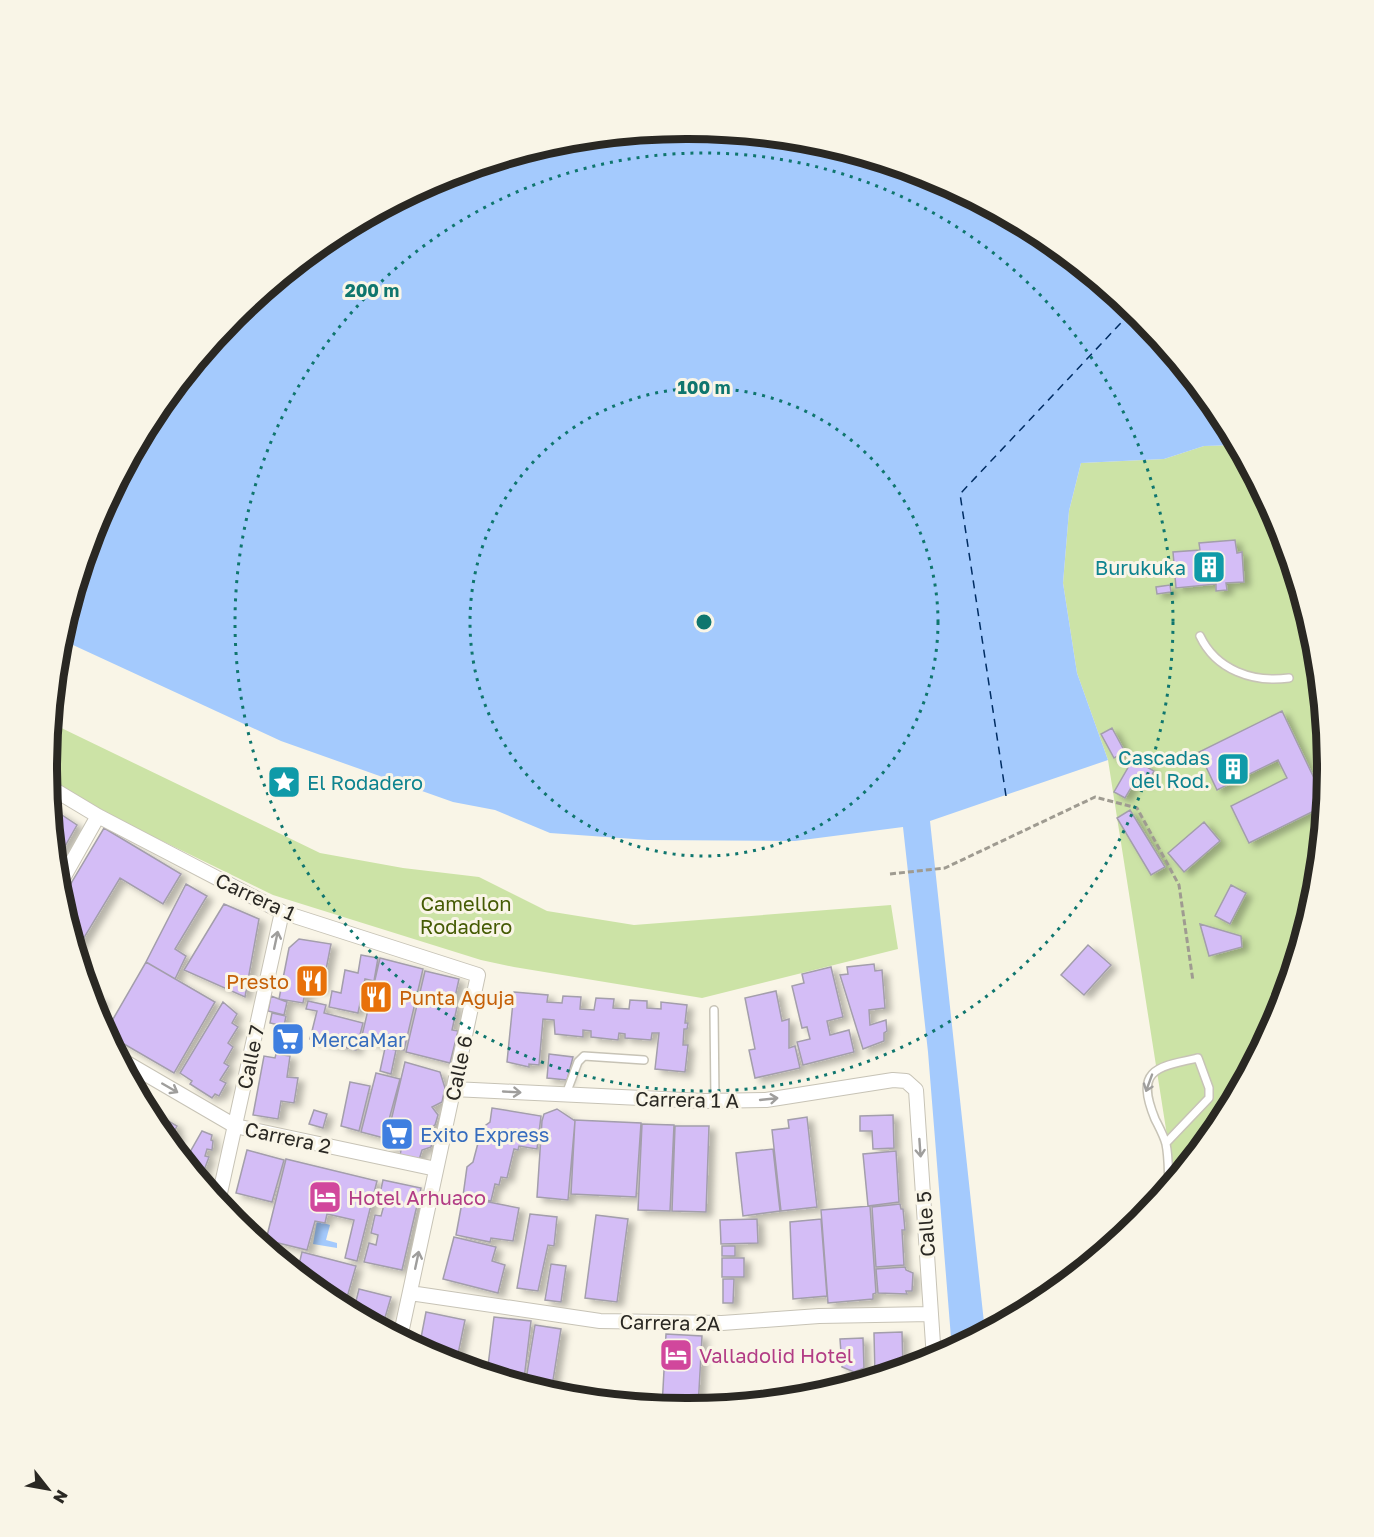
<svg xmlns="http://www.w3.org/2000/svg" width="1374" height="1537" viewBox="0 0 1374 1537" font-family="'Golos Text',sans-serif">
	<defs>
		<filter id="shadow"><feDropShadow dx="6" dy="4" stdDeviation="3" flood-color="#0004"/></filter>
	</defs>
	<rect width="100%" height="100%" fill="#f9f5e7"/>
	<path fill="#cce3a6" d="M1237,445L1279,524L1315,644L1327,769L1315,894L1279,1014L1219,1125L1174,1180L1108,760L1077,673L1063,583L1069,511L1081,463L1164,459L1204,446Z
		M51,723L320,853L403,868L479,877L547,911L634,925L891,905L898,949L702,998L514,967L481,960L273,895L103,812L47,778Z"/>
	<path fill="#a4cafd" d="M687,128L812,140L932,177L1043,236L1140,316L1220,413L1237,445L1204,446L1164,459L1081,463L1069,511L1063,583L1077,673L1108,760L930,821L985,1332L952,1350L928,1052L903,827L795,841L648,840L550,833L495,810L453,802L281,741L60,639L95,523L155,412L234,315L331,236L442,177L562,140Z
		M317,1221L330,1225L326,1240L337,1243V1248L313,1244Z"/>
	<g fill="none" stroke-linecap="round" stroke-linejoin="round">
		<path stroke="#002d63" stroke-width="1.5" stroke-dasharray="8 6" stroke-linecap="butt" d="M1006,796L960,494L1133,310"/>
	</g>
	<path fill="#d4bdf6" stroke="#a39eab" stroke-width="1.5" filter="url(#shadow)" d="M1235,540L1237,553L1242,552L1244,582L1226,583L1227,590L1216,591V584L1176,588L1173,552L1200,550L1199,543Z
		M1170,585L1171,592L1157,594L1156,587Z
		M1282,711L1324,799V806L1249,843L1231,806L1287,778L1278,760L1217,790L1199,752Z
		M1112,728L1125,752L1114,758L1101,734Z
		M1133,759L1154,771L1148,782L1138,776L1125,798L1114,792Z
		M50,807L77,825L56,862Z
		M1130,810L1165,867L1151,875L1117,818Z
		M1204,822L1220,841L1184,872L1168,853Z
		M104,828L181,874L163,904L120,878L76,951L61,900Z
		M186,884L207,896L175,949L186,956L175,979L146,962Z
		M1231,885L1246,893L1230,924L1215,916Z
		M224,904L259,919L245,997L184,970Z
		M1200,924L1241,936L1242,947L1209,956Z
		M299,939L331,944L322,990L311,988L310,994L305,993L303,1003L279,999L289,948Z
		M1088,945L1111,965L1084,995L1061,975Z
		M361,955L378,958L374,981L365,979L358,1013L329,1007L332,991L341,993L345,970L358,973Z
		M380,958L423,969L404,1050L361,1040Z
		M146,962L215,1002L174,1073L105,1033Z
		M874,964L875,971L882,970L885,1008L869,1010L870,1025L886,1020L887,1031L884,1033V1041L863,1049L840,975L848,974L847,967Z
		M831,967L843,1017L827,1021L830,1035L849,1030L854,1052L803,1065L797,1042L810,1039L807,1027L802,1028L792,986L804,983L802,974Z
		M425,971L459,979L453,1006L457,1007L452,1030L458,1031L450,1063L406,1052Z
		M776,991L782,1021L789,1019V1048L795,1046L800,1068L755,1078L749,1050L755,1049L745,998Z
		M514,992L548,995L547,1002L562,1003L563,996L581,997L580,1009L594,1010L596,998L614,999L613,1008L629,1009L630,1000L647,1001V1008L661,1009V1002L687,1005L685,1023H688L687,1029H684L683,1045H688L685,1072L655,1069L659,1033H652L651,1040L625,1038V1034L619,1033L618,1040L591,1037V1031L583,1030V1037L555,1034L554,1020L543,1019L539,1065L529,1064V1067L507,1062Z
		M89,993L103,1001L95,1014V1013Z
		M271,996L287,1002L284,1015L268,1011Z
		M308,1001L326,1005L324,1013L363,1023L356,1050L310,1039L317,1011L306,1009Z
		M223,1002L237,1014L232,1023L238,1027L228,1043L233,1047L224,1063L229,1066L220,1080L226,1083L219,1096L215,1094L212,1098L190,1084L192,1081L180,1073Z
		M272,1013L286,1016L284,1026L270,1023Z
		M385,1048L396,1050L391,1074L380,1071Z
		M276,1054L290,1056L287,1077L298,1078L294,1103L281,1101L278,1119L253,1115L264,1056L275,1058Z
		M549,1054L573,1057L567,1080L547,1078Z
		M405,1062L440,1072L445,1088L442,1102L432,1107L438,1115L435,1125L427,1130L433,1138L431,1147L422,1150L419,1160L400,1156L401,1150L385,1146Z
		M376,1073L400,1079L384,1138L361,1132Z
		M350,1082L370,1086L359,1131L341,1126Z
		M492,1108L541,1116L537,1149L519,1146L518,1150L514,1149L507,1178L501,1177L499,1185L495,1184L491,1201L463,1196L467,1167L473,1162L482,1128L490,1122Z
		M557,1109L575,1121L568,1200L537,1197L542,1121L544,1114Z
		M314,1110L327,1114L323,1128L309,1124Z
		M893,1115L894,1148L873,1149L872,1131H860V1116Z
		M160,1116L177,1126L175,1130L179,1137L175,1141H168L155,1125Z
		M807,1117L817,1207L781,1211L772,1130L789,1128L788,1120Z
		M575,1120L641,1123L636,1197L571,1194Z
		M642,1124L674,1125L670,1211L638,1210Z
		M675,1126H709L706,1212L672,1211Z
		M202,1131L212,1135L211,1140L213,1141L212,1150L207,1149L205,1156L209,1157L203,1173L206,1174L205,1182L185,1161Z
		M773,1149L780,1211L743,1216L736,1153Z
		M247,1150L284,1160L272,1202L236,1193Z
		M896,1151L899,1202L868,1206L863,1154Z
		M286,1159L377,1181L357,1261L345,1258L354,1220L327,1214L325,1223L315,1221L307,1250L266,1240Z
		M383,1180L421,1188L402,1270L364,1262L369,1243L376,1245L378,1235L371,1233L375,1215L381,1216L384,1205L378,1203Z
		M463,1197L519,1208L513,1241L491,1238L490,1242L456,1235Z
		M900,1204L901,1209H903L905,1230H902L904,1265L876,1267L872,1207Z
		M870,1206L876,1293L873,1294V1299L828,1303L821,1210Z
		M530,1214L557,1217L554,1246L548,1245L538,1291L517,1288Z
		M596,1215L628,1219L617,1302L585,1298Z
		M757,1219L758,1243L721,1244L720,1220Z
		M821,1219L827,1296L793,1299L790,1222Z
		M454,1237L496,1247L492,1261L505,1265L498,1293L443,1279Z
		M722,1246H735V1256H722Z
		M302,1252L356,1266L344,1308L331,1301L297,1273Z
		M722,1258H744V1277H722Z
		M551,1264L566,1266L561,1302L545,1300Z
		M905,1267L906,1270L913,1273L912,1291H906L907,1294L878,1293L876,1269Z
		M723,1279H734L733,1303H723Z
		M359,1289L391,1297L382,1328L353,1313Z
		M426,1312L465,1320L456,1364L419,1348Z
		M494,1317L531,1321L524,1379L487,1374Z
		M535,1325L561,1329L551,1393L525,1386Z
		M902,1332L903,1369L875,1378L874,1333Z
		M666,1334L702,1336L698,1408L662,1407Z
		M863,1338L864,1368L854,1372L842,1367L840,1339Z"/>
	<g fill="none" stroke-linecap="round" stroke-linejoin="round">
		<g stroke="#c7c3b6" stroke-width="10">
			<path id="lane" d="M1200,636C1216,670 1253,683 1289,678
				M714,1010L715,1100
				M566,1094L578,1062L584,1056L644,1060
				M1166,1143L1209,1098V1088L1198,1058C1155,1067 1135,1070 1155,1119C1159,1127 1164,1136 1166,1144C1169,1158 1168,1172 1169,1186"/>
		</g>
		<g stroke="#c7c3b6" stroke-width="16">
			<path id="street" d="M48,786L98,816L282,912L478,975L400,1338
				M58,887L98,816
				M120,1059L235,1126L436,1169
				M453,1089L704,1101L766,1100L893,1080L906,1081L916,1090L934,1359
				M218,1202L282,912
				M410,1293L600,1321L722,1323L819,1316L931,1314"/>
		</g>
		<path stroke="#9f9b91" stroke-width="3" stroke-dasharray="6 3" stroke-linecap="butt" d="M890,874L945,868L1095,797L1137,808L1179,885L1193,981"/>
		<use href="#lane" stroke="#fff" stroke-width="7"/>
		<use href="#street" stroke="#fff" stroke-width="14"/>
	</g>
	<defs><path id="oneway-shaft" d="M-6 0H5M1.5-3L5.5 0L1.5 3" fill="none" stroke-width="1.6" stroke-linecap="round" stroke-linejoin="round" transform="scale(1.5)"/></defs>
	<g stroke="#9f9e9c">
		<use href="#oneway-shaft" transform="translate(276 940) rotate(-78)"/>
		<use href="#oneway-shaft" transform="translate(1149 1083) rotate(110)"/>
		<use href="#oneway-shaft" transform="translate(170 1088) rotate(30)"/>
		<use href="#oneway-shaft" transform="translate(512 1092) rotate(3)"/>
		<use href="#oneway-shaft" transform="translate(769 1099) rotate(-6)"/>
		<use href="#oneway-shaft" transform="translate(920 1148) rotate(86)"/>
		<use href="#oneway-shaft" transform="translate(417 1260) rotate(-78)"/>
	</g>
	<g fill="none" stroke="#0f766e" stroke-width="3" stroke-dasharray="3 6">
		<circle cx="704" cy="622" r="234"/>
		<circle cx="704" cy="622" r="469"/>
	</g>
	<defs>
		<g id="building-square" transform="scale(1.725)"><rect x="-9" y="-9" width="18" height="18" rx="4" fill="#0f9aa8" stroke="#f9f5e7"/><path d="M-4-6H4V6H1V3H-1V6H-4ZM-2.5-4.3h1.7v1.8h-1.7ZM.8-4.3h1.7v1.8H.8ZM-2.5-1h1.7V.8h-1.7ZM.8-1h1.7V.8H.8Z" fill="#fff"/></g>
		<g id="sight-square" transform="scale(1.725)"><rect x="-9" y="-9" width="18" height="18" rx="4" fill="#0f9aa8" stroke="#f9f5e7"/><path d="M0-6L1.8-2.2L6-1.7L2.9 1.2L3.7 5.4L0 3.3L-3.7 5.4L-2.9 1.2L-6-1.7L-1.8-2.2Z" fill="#fff"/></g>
		<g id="restaurant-square" transform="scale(1.725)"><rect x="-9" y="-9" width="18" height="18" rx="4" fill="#e8710a" stroke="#f9f5e7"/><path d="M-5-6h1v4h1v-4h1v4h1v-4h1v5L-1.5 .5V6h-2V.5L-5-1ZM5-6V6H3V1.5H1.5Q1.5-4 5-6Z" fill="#fff"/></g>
		<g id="supermarket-square" transform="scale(1.725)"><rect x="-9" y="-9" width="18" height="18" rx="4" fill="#3f7fe0" stroke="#f9f5e7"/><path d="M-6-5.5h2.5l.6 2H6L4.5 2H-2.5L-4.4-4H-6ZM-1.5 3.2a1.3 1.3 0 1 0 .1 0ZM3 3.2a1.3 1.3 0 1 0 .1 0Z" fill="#fff"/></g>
		<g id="hotel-square" transform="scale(1.725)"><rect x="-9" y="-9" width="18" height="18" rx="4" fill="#d1479c" stroke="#f9f5e7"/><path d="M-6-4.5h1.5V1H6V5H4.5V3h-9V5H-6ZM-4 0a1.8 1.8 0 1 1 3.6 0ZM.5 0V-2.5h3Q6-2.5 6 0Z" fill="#fff"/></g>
	</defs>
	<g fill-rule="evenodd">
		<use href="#building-square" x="1209" y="567"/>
		<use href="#building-square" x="1233" y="769"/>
		<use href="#sight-square" x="284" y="782"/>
		<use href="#restaurant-square" x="312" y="981"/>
		<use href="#restaurant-square" x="376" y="997"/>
		<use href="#supermarket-square" x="288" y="1039"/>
		<use href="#supermarket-square" x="397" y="1134"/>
		<use href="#hotel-square" x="325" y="1197"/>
		<use href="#hotel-square" x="676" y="1355"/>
	</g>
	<g text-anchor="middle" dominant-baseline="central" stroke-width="6" stroke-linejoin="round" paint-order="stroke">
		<g font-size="20" fill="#0d838f" stroke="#f9f5e7" text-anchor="end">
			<text x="1186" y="567">Burukuka</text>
			<text x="1210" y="757">Cascadas<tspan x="1210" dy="23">del Rod.</tspan></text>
			<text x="307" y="782" text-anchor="start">El Rodadero</text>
		</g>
		<g font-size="20" fill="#2a2823" stroke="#f9f5e7">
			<text transform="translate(256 896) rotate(25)">Carrera 1</text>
			<text transform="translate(250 1057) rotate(-78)">Calle 7</text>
			<text transform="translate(458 1068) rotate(-78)">Calle 6</text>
			<text transform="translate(687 1099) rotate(1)">Carrera 1 A</text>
			<text transform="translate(288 1137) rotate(12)">Carrera 2</text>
			<text transform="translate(925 1224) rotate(-94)">Calle 5</text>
			<text transform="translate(670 1322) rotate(1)">Carrera 2A</text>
		</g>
		<g font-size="20" fill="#455b04" stroke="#f9f5e7">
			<text x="466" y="903">Camellon<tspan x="466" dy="23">Rodadero</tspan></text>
		</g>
		<g font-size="20" fill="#c56008" stroke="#f9f5e7" text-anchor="end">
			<text x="289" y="981">Presto</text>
			<text x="399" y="997" text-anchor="start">Punta Aguja</text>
		</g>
		<g font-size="20" fill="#366cbe" stroke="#f9f5e7" text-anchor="start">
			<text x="311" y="1039">MercaMar</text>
			<text x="420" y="1134">Exito Express</text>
		</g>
		<g font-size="20" fill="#b23c85" stroke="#f9f5e7" text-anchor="start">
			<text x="348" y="1197">Hotel Arhuaco</text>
			<text x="699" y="1355">Valladolid Hotel</text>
		</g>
	</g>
	<path d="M0 0H1374V1537H0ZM686 139H688A629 629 0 0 1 1317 768V769A629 629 0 0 1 688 1398H686A629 629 0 0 1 57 769V768A629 629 0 0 1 686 139Z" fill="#f9f5e7" fill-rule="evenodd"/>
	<path fill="none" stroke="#2a2823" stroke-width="8" d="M686 139H688A629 629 0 0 1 1317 768V769A629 629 0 0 1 688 1398H686A629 629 0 0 1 57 769V768A629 629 0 0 1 686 139Z"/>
	<circle cx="704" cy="622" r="9" fill="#0f766e" stroke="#f9f5e7" stroke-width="3"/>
	<g font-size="18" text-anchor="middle" font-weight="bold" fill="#0f766e" stroke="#f9f5e7" stroke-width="6" stroke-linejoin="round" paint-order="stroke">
		<text x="372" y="297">200 m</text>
		<text x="704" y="394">100 m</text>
	</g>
	<g transform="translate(48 1489) rotate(121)" stroke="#f9f5e7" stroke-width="4.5" paint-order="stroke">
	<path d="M0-4.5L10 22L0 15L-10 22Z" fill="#2a2823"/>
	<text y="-9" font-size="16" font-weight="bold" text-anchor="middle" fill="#2a2823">N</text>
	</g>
</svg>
